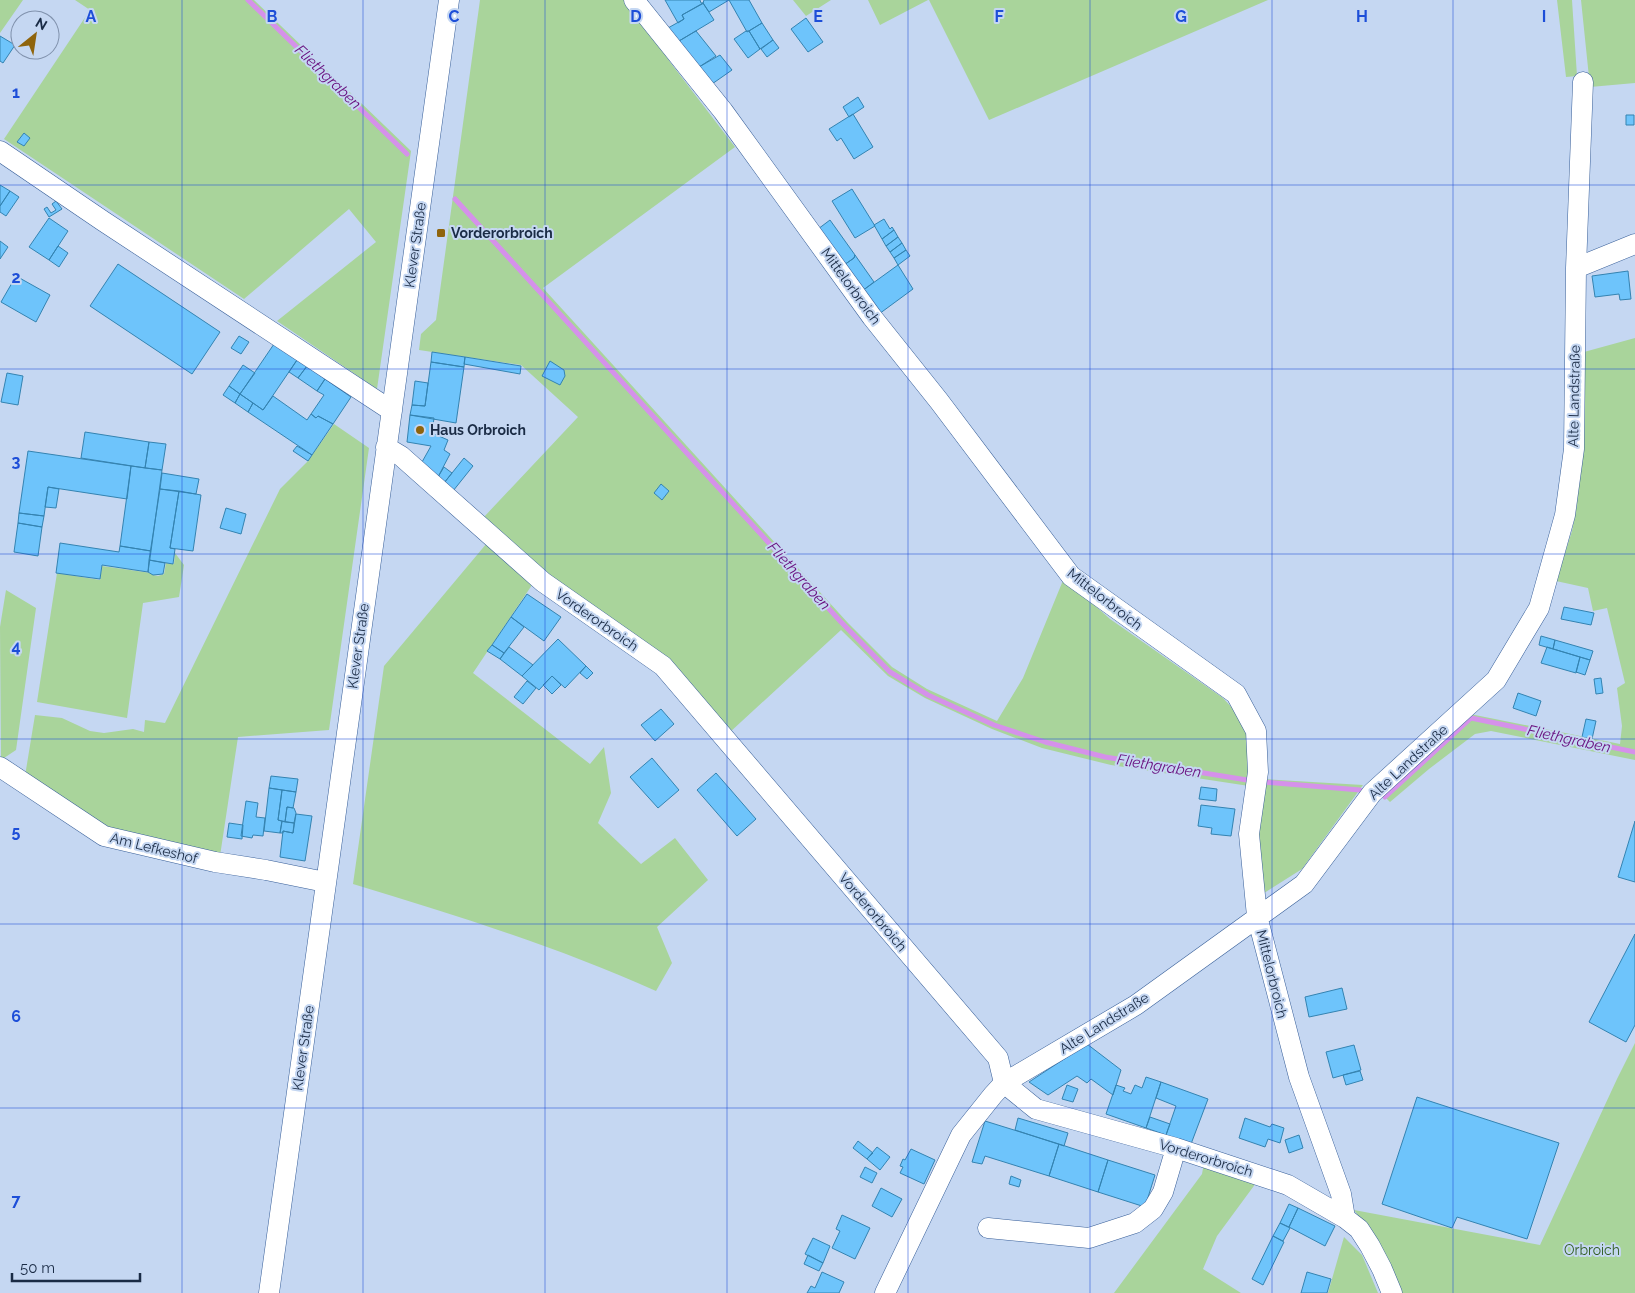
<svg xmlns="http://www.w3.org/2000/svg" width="1635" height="1293" viewBox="0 0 1635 1293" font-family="Raleway,sans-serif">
	<rect width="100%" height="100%" fill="#c5d7f2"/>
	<path fill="#a9d49b" d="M0,0H23L0,33Z
		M75,0H254L411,151L377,389L277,321L376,242L349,209L244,299L4,139L90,10Z
		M480,0H626L636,11L670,62L735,147L543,288L848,623L892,667L927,689L997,721L1023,678L1064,578L1110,619L1223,698C1230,706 1241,716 1245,726C1248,737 1250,774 1249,786L1111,765L1042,748L992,729L925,698L888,676L841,630L729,733L541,573L483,518L578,417L521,365L419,350L421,334L436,320Z
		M793,0H831L806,16Z
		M868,0H928L880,25Z
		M929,0H1268L989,120Z
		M1557,0H1572L1577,76L1566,77Z
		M1581,0H1635V83L1590,87Z
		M1635,338V760L1491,731L1475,734L1429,769L1390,802L1381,793L1470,714L1620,744L1622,726L1617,688L1625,683L1607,608L1593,611L1588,588L1556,581L1572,531L1577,505L1584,352Z
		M334,424L369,448L329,730L238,737L220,856L109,833L25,776L35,715L62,718L90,731L104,733L133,729L144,732L145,720L165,723L280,489L308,461Z
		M487,543L532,585L473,673L590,764L604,747L611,793L598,823L641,864L675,838L708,880L657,927L672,963L656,991C558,947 455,915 353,884L384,666Z
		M175,553L184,565L179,597L143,603L127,718L37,702L57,573L100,580L102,566L151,573L153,575L158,576L164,574L166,563L174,564Z
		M6,590L36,608L16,750L1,760L0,627Z
		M1263,779L1363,785L1302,869L1261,895L1256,837Z
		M1635,1043V1293H1402C1391,1263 1374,1236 1354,1210L1540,1245L1617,1079Z
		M1204,1163L1256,1183L1217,1236L1203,1269L1241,1293H1114L1202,1174Z
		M1344,1237L1362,1255L1378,1293H1328Z"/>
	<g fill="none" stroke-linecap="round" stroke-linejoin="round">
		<path stroke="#d591ea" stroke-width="5" d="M248,0L407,154
			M455,199L841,622L890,672L928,695L994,725L1045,742L1105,757L1247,780
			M1264,782L1360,790
			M1385,797L1471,718L1635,752"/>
	</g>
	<path fill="#6ec4fb" stroke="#3483b1" d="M665,0H700L701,3H704L682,15L684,19L678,23Z
		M704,0H749L762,23L747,32L729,0L709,12L703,3Z
		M703,3L714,20L679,41L668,28L684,19L682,15Z
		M806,18L823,42L808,52L791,29Z
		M762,23L773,40L760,49L749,31Z
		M696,31L716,56L699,67L679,41Z
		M746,31H749L760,49L748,58L734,39Z
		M0,36L15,45L3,63L0,61Z
		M773,40L779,48L767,57L761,49Z
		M720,55L732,70L712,84L699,67Z
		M858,97L864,107L849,117L843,107Z
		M853,114L873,147L854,159L841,138L837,141L829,129Z
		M1626,115H1634V125H1626Z
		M24,133L30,138L24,146L17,142Z
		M0,185L10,191L0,206Z
		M852,189L875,226L855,238L832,201Z
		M10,191L19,197L6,216L0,212V206Z
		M56,201L62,209L49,217L44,209L47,207L51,213L56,210L52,204Z
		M49,218L68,231L49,260L29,247Z
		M884,219L890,229L892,227L894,230L882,239L874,225Z
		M830,220L855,255L854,258L844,265L818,229Z
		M894,230L898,237L886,246L882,239Z
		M898,237L902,243L890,252L886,246Z
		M0,241L8,247L0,259Z
		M902,243L906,250L894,258L890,252Z
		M58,246L68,253L59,267L49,260Z
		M906,250L910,256L898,265L894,258Z
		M855,255L874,282L862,291L844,265L854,258Z
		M118,264L220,332L192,374L90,306Z
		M898,265L913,289L879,314L862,291Z
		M1628,271L1631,299L1620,300L1619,294L1595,297L1592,276Z
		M16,276L50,295L36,322L1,302Z
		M239,336L249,342L241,354L231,348Z
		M274,344L297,360L263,410L240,394Z
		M432,352L465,357L464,367L431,362Z
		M465,357L521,366L520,374L464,364Z
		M297,360L307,366L298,378L289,372Z
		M550,361L564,370L565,376L560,385L542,376Z
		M431,362L464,367L456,423L410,415L412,405L425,406Z
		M243,365L255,373L240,394L229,386Z
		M307,366L325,379L317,391L298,378Z
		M7,373L23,376L18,405L1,402Z
		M325,379L351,397L333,424L318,416L316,418L311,414L324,395L317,391Z
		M415,381L428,383L425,406L412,405Z
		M229,386L240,394L235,403L223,395Z
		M240,394L253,403L248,412L235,403Z
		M273,396L307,420L311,414L316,418L318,416L333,424L312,455L248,412L253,403L263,410Z
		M410,415L434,418L432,433L448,440L444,450L450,454L438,477L422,462L431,446L407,442Z
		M85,432L149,442L145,468L81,458Z
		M149,442L166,444L162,470L145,468Z
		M297,446L312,455L308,461L293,451Z
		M28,451L131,466L127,499L48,487L44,516L19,513Z
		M464,458L473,466L453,491L444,483Z
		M131,466L162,470L151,551L120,546Z
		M444,467L452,473L444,483L438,477Z
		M162,473L199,479L196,494L160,489Z
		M661,484L669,491L662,500L654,493Z
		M48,487L59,489L56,508L45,507Z
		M160,489L179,491L170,548L175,549L173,564L149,560Z
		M179,491L201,495L193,551L170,548Z
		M226,508L246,514L241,534L220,528Z
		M19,513L44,516L42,527L18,523Z
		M18,523L42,527L38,556L14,552Z
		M60,543L119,552L120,546L151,551L148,572L102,565L100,579L56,573Z
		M149,560L165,563L163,574L153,575L148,572Z
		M527,594L561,617L544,641L511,617Z
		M1564,607L1594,613L1591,625L1561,619Z
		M511,617L524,627L504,653L492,645Z
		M1541,636L1555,640L1553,649L1539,645Z
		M558,639L586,666L565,688L552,676L539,690L522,676Z
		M1555,640L1593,651L1590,660L1553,649Z
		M492,645L504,653L500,659L487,651Z
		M509,647L533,665L522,676L500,659Z
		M1547,647L1580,657L1576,673L1541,663Z
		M1580,657L1590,660L1585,675L1576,672Z
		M586,666L593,673L587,679L580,673Z
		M552,676L561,685L552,694L543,685Z
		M1601,678L1603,693L1596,694L1594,679Z
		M527,681L536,688L523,704L514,697Z
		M1518,693L1541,701L1536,716L1513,708Z
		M661,709L674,724L655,741L641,725Z
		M1586,719L1596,721L1592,739L1582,737Z
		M652,758L679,790L658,808L630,777Z
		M716,773L756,819L737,836L697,790Z
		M271,776L298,779L296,792L269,788Z
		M1201,787L1217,789L1216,801L1199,799Z
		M269,788L282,790L278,820L282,821L280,833L264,831Z
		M282,790L296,792L293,808L287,807L285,822L278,820Z
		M246,801L258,803L256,817L265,818L263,836L253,835L252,838L241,836Z
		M1201,805L1235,809L1231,836L1211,834L1212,828L1198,826Z
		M287,807L294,808L296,813L294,823L285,822Z
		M296,814L312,816L305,861L280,857L283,831L293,833Z
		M282,821L294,823L293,833L283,831V833H280Z
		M1635,821V882L1618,877Z
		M229,823L243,825L242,839L227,837Z
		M1635,934V1025L1626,1042L1589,1022Z
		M1342,988L1347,1009L1309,1017L1305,997Z
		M1087,1044L1121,1070L1113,1095L1091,1079L1087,1083L1077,1076L1048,1095L1029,1082Z
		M1354,1045L1361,1070L1333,1078L1326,1052Z
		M1360,1071L1363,1080L1346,1085L1343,1075Z
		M1146,1077L1161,1082L1146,1128L1106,1114L1116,1085L1125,1088L1123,1091L1131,1094L1135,1085L1142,1088Z
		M1161,1082L1208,1099L1191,1144L1166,1135L1176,1106L1156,1098Z
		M1067,1085L1078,1089L1073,1102L1062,1099Z
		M1417,1097L1559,1143L1527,1239L1457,1217L1452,1228L1382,1204Z
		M1150,1117L1170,1124L1166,1135L1146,1128Z
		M1018,1118L1068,1133L1064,1146L1015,1130Z
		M1245,1118L1270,1127L1272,1124L1284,1128L1280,1143L1268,1139L1265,1147L1239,1138Z
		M985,1121L1059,1144L1049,1176L985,1156L982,1164L972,1162Z
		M1299,1135L1303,1148L1289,1153L1285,1140Z
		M858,1141L873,1153L867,1159L853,1148Z
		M1059,1144L1108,1160L1098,1192L1049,1176Z
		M877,1147L890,1157L880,1170L867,1159Z
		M911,1149L935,1160L924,1184L900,1173L903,1167L900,1166L903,1159L905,1160Z
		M1108,1160L1155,1175L1145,1207L1098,1192Z
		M865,1167L877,1173L872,1183L860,1177Z
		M1011,1176L1021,1180L1019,1187L1009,1184Z
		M881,1188L902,1199L892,1217L872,1206Z
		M1289,1204L1298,1208L1289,1227L1280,1223Z
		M1298,1208L1335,1226L1325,1246L1289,1227Z
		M842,1215L870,1228L855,1259L832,1248L840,1231L836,1229Z
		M1280,1223L1290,1228L1283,1241L1273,1236Z
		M1273,1236L1284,1242L1263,1285L1252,1279Z
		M813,1238L830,1246L823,1263L805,1254Z
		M808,1255L823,1263L819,1271L804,1264Z
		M822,1272L844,1282L839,1293H807L811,1286L815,1288Z
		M1307,1272L1331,1279L1327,1293H1301Z"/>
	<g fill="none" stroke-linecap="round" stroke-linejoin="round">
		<g stroke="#385f99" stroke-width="21">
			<path id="minor" d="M634,0L723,111L872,317L939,401L1071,576L1236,694L1256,731L1258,772L1249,834L1257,916L1299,1077L1341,1194L1345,1218
				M0,151L103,221L392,411
				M1576,268L1635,244
				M386,447L401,456L543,582L663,666L998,1058L1004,1083L1036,1109L1176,1148L1288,1185L1345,1218L1359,1229L1370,1246L1382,1269L1392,1293
				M0,767L104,836L215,862L266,870L325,882
				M988,1228L1089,1238L1135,1223L1153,1209L1163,1192L1176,1148
				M269,1293L449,0
				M885,1293L961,1135L993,1095L1004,1083L1136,1005L1304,884L1372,793L1496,680L1539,608L1565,515L1574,449L1576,268L1583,82"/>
		</g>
		<use href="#minor" stroke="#fff" stroke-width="20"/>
	</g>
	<path fill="none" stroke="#1d4ed8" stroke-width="1" stroke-opacity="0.55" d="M182,0V1293M363,0V1293M545,0V1293M727,0V1293M908,0V1293M1090,0V1293M1272,0V1293M1453,0V1293M0,185H1635M0,369H1635M0,554H1635M0,739H1635M0,924H1635M0,1108H1635"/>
	<g fill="#8f640c" stroke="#c5d7f2" stroke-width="2">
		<rect x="436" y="228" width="10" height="10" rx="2.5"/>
		<circle cx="420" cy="430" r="5"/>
	</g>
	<g text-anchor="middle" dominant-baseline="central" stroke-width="4" stroke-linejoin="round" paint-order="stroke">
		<g font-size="14" font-weight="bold" fill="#1a2b45" stroke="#c5d7f2" text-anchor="start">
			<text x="451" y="233">Vorderorbroich</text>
			<text x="430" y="430">Haus Orbroich</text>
		</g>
		<g font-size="14" fill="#1a2b45" stroke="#c5d7f2">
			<text transform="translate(415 245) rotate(-82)">Klever Straße</text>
			<text transform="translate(851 286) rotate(54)">Mittelorbroich</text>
			<text transform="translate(1574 396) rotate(-89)">Alte Landstraße</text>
			<text transform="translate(1105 599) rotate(38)">Mittelorbroich</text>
			<text transform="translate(597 620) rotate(35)">Vorderorbroich</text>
			<text transform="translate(358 646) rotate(-82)">Klever Straße</text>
			<text transform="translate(1408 762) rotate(-43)">Alte Landstraße</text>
			<text transform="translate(154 848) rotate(14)">Am Lefkeshof</text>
			<text transform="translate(873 912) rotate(50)">Vorderorbroich</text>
			<text transform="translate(1272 974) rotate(76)">Mittelorbroich</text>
			<text transform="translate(1104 1023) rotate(-32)">Alte Landstraße</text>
			<text transform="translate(303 1048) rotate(-82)">Klever Straße</text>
			<text transform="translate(1206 1158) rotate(17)">Vorderorbroich</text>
		</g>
		<g font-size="14" fill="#315d20" stroke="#c5d7f2">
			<text x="1592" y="1250">Orbroich</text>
		</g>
		<g font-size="15" font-style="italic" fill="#6a1380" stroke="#c5d7f2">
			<text transform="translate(328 77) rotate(44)">Fliethgraben</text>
			<text transform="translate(799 576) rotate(48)">Fliethgraben</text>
			<text transform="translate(1569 739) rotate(12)">Fliethgraben</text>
			<text transform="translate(1159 766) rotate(9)">Fliethgraben</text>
		</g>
	</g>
	<g font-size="16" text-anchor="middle" font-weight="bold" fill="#1d4ed8" stroke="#c5d7f2" stroke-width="4" stroke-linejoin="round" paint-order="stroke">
		<text x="91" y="22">A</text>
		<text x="272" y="22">B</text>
		<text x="454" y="22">C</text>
		<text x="636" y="22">D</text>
		<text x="818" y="22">E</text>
		<text x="999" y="22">F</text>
		<text x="1181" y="22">G</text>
		<text x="1362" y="22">H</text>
		<text x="1544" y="22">I</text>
		<text x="16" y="98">1</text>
		<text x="16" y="283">2</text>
		<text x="16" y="467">3</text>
		<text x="16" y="652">4</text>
		<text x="16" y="837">5</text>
		<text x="16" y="1022">6</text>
		<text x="16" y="1206">7</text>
	</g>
	<g transform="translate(35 35) rotate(30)"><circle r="24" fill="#c5d7f2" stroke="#8192ad"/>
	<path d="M0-4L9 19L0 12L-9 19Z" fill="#8f640c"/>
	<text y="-8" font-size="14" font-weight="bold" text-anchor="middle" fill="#1a2b45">N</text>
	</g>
	<path d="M12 1273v8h128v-8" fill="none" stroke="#1a2b45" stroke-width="2.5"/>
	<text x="20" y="1273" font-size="15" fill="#1a2b45" stroke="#c5d7f2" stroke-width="4" paint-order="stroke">50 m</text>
</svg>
